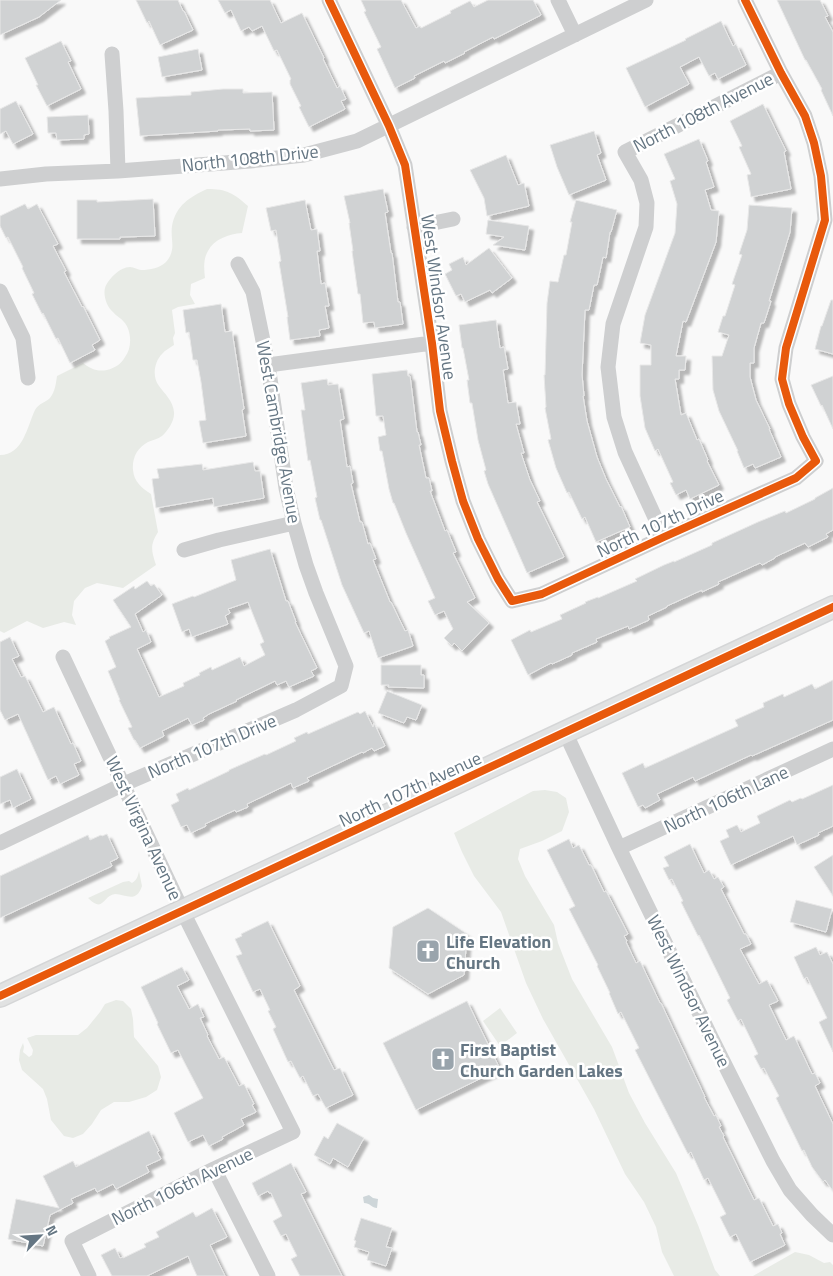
<svg xmlns="http://www.w3.org/2000/svg" width="833" height="1276" viewBox="0 0 833 1276" font-family="'Titillium Web',sans-serif">
	<defs>
		<filter id="shadow"><feDropShadow dx="4.5" dy="4.5" stdDeviation="1" flood-color="#0004"/></filter>
	</defs>
	<rect width="100%" height="100%" fill="#f9f9f9"/>
	<path fill="#e8ebe6" d="M207,189C227,189 233,193 248,206L242,233C229,234 214,239 208,251C203,259 204,269 205,278L191,284L190,295L195,304L178,307L172,310L175,333L173,338L174,345C170,348 165,350 162,354C154,362 152,377 159,386C165,394 173,401 174,412C175,420 168,431 162,436C158,439 152,440 148,442C137,448 132,458 133,470C134,482 142,488 151,494L158,532C150,545 151,550 156,565L123,588L97,583L85,588L74,601L72,615L76,625L64,622L43,628L27,621L4,633L0,631V455C23,455 27,427 35,410C38,404 46,402 50,398C55,392 56,383 57,376L83,363C91,369 97,372 107,370C115,368 121,364 125,357C132,348 132,331 124,322C121,318 116,316 113,312C107,307 103,296 105,288C108,279 120,267 130,267C134,267 138,270 141,270C150,270 160,268 166,262C177,249 170,240 172,226C176,205 190,197 207,189Z
		M545,790L557,792L566,798L569,812L562,831L542,841L520,849L518,859L525,876L554,925L558,943L572,979L612,1047L629,1093L645,1123L676,1173L698,1225L715,1270L720,1276H674L662,1252L656,1227L644,1202L625,1174L594,1109L543,1019L526,983L501,912L474,876L462,852L454,833L533,791Z
		M139,871L142,886C136,904 126,894 115,894C103,895 104,914 88,898L123,882L129,881L132,883C137,880 138,876 139,871Z
		M116,1000L123,1001L131,1009L133,1019L134,1037L158,1066L161,1077L157,1090L146,1097L129,1102H114L101,1110L92,1124L83,1134L73,1138L64,1136L51,1120L47,1099L43,1089L22,1070L19,1060L20,1050L23,1043L24,1047L23,1052L29,1057L32,1055L33,1050L27,1038L36,1035H78L87,1028L100,1012L105,1004Z
		M500,1008L517,1033L500,1046L483,1021Z
		M795,1252L809,1255L824,1263L830,1262L833,1265V1276H753Z"/>
	<path fill="#ced6d9" d="M369,1195L373,1198L378,1199L377,1208C372,1208 370,1203 364,1203L363,1197Z"/>
	<path fill="#d0d2d3" stroke="#e8e8e8" filter="url(#shadow)" d="M0,0H61L39,17L0,35Z
		M136,0H178L183,11H184L193,30L160,45L149,21L147,23Z
		M218,0H270L281,23L302,13L324,58L323,59L337,88L340,86L346,99L341,101L345,109L309,127L299,107L301,106L290,84V80L291,79L277,50L274,51L262,26L252,31L249,27L241,31L231,10L225,13Z
		M361,0H401L416,28L420,26L421,28L451,13L450,11L470,1L474,7L488,0H533L541,15L494,39L493,37L464,52L465,53L445,63L444,61L414,76L415,78L395,88L377,49L381,47L364,12L366,11Z
		M777,0H820L828,16L825,17L833,32V116L821,90L822,89L806,60H805Z
		M721,21L733,46L736,44L746,65L718,79L715,73L709,76L699,57L680,67L689,84L645,107L626,68L686,40L685,39Z
		M61,41L71,61L68,62L81,89L47,106L36,85H38L25,58Z
		M198,49L202,70L162,77L158,57Z
		M223,89H243V93L272,92L274,130L250,131V129L218,130V131L140,136L136,98L191,95V92Z
		M16,101L33,134L13,144L6,131L0,134V109Z
		M763,104L786,151L784,152L791,189L751,197L747,175L751,174L739,147L742,146L730,121Z
		M88,115L89,134L84,135V139L57,140L56,133H48L47,117Z
		M594,131L601,153L597,155L606,180L569,195L557,167L550,145Z
		M699,139L708,161L706,162L714,187L705,190L711,210L719,211L716,242L686,322L683,321L676,356H686L685,370H679V379H675L681,415L686,413L697,440L699,439L708,460L707,461L719,485L690,499L686,490L676,495L670,483L673,482L658,449L655,451L645,428L640,396V365H651V345L640,343L645,315L675,233L677,204L670,181L675,179L664,154Z
		M506,155L518,185L524,183L529,206L487,216L484,198L470,170Z
		M383,189L388,212L385,213L391,253H392L398,302H400L403,324L375,328L374,322L363,323L360,294H358L352,251H353L349,223H350L344,196Z
		M153,199L155,236L120,237V239H77V200H97V202Z
		M305,200L311,230L317,229L320,251H317L321,284L325,283L329,306H325L329,328L319,330L320,336L290,340L287,317H288L279,262L281,261L276,230L271,231L266,208Z
		M576,200L617,210L611,232H610L606,258L603,257L597,285H594L589,310H585L582,375L584,396H583L587,421L597,457L606,479L620,507L621,506L630,527L596,542L585,517L582,519L569,492L567,493L556,468L548,440L551,439L545,408L546,407L544,375H545L547,303L550,281L558,282L564,255H566L572,222H570Z
		M25,204L28,209L37,204L58,244L53,246L66,271L64,272L82,307L83,306L100,340L92,345L95,350L70,363L58,338L56,339L43,313L42,314L32,294L34,293L22,268L23,267L8,237L6,238L0,226V216Z
		M749,205L792,208L790,232L769,301H771L764,323H761L754,348V363H750V377L756,400L770,429H769L781,457L755,468L753,464L744,468L737,451H738L719,411L713,390L712,356H722L729,335L718,332L723,316H725L735,285L732,284L742,255L739,254L747,230Z
		M488,220L529,226L525,250L493,245L504,237L486,234Z
		M489,248L512,278L492,293L490,290L465,302L461,294L456,296L445,274L452,270L449,264L463,257L466,265Z
		M831,300H833V354L815,349L821,326H822Z
		M221,304L225,332L232,331L244,409L242,410L246,436L203,443L199,421L206,420L201,382L197,360H193L189,332L186,333L183,310Z
		M496,320L500,348L504,347L508,369L503,370L508,403L516,402L520,424H516L524,453H521L530,480L540,501L537,502L564,557L527,573L488,484L484,471L486,470L478,440L472,403H470L467,380H469L463,348H462L459,325Z
		M407,370L408,376H410L417,432H418L421,445H419L426,478H429L432,491H430L445,531L447,530L456,552L453,553L475,598L467,602L489,623L462,651L454,643L452,646L444,638L453,629L444,611L435,615L428,601L435,598L406,533L394,503H393L389,489L382,451H380L378,437L386,435L383,416H376L372,374Z
		M833,376V429L822,405L821,406L811,385Z
		M327,379L328,385L338,384L344,419L340,420L347,467L350,466L353,483L351,484L360,522H362L368,544L370,543L376,559L373,560L390,602H391L405,631L408,630L413,646L378,658L369,631L364,633L342,585L321,520H320L315,498L317,497L310,460L308,461L301,410H305L301,383Z
		M253,462L255,471H260L264,498L214,507L213,498L156,508L152,479L159,478L157,469L202,464L203,470Z
		M833,488V530L826,534L828,537L808,547L805,543L775,557V558L762,565L760,563L718,582L719,584L702,592V590L667,606V607L648,616L649,620L629,629L628,626L596,639L597,642L572,653V655L552,664L551,663L528,675L511,640L530,630L531,632L562,619L560,615L586,603L585,602L598,597V598L637,581L635,579L664,565L674,561V562L712,545V543L758,522L785,511L786,513L815,499V498Z
		M270,549L286,601H288L296,622H295L317,668L311,671L314,676L289,687L286,681L277,685L275,681L236,700L237,701L209,714L203,718L204,720L192,725L188,718L162,731L164,736L140,748L135,740H134L128,728L132,727L119,700H120L108,671L116,667L105,641L110,638L109,637L131,627L113,600L134,586L135,589L147,581L151,586L154,584L162,595L135,614L143,632L146,630L151,642L137,649L159,697L184,686L183,683L200,675L199,673L211,667L212,670L240,657L244,666L265,655L260,644L264,642L248,602L228,609L230,613L225,616L228,624L192,637L189,629L182,632L172,604L193,596L194,597L236,580L231,560Z
		M10,637L19,656L12,659L21,677L25,676L43,712L54,707L71,744L73,743L81,761L74,764L79,775L60,784L56,776L48,780L18,714L5,720L0,710V642Z
		M381,665H421V675H424V688L388,687L389,685H381Z
		M833,680V720L752,756L751,755L695,781L693,777L657,794L660,800L645,808L643,805L638,807L622,773L643,763L645,768L738,726L735,720L764,707L763,703L783,694L784,697L812,684L815,689Z
		M387,691L422,705L416,720L407,717L404,723L378,713Z
		M365,711L373,727L374,723L385,746L374,751L372,748L363,753L362,752L307,778L309,781L293,788L291,783L247,804L248,807L236,812L235,810L205,824L206,826L191,833L187,825L181,827L171,805L179,801L176,794L188,788L189,790L229,771V770L265,754L266,755L296,741L294,738L307,732L308,734L358,712L360,714Z
		M17,769L31,799L13,808L10,800L0,804V777Z
		M833,785V826L818,833L819,835L797,845L793,836L731,865L720,841L729,837L726,830L737,825L741,832L760,823L757,816L790,800L792,802L801,798L802,799Z
		M107,834L118,858L110,862L112,866L0,918V876L88,835L90,840L101,835L102,836Z
		M569,839L573,848L579,845L589,865H591L604,892L606,891L628,934L624,936L627,941L626,942L636,963L640,961L660,1003H661L705,1097H704L714,1116L716,1115L721,1126L719,1127L724,1136L723,1137L754,1200L759,1198L773,1226L778,1224L782,1233L780,1234L785,1245L750,1262L736,1234L730,1237L720,1217L726,1214L708,1178L704,1180L691,1152L688,1154L635,1050L639,1048L621,1012L618,1014L609,993H610L597,966L598,965L569,909L575,906L547,850Z
		M690,844L704,873L709,870L714,879L718,877L724,887L721,889L744,934H746L751,944L740,949L759,984L767,980L778,1001L769,1005L786,1040L794,1036L812,1074L815,1073L820,1083L815,1086L833,1124V1191L825,1180L823,1182L812,1167L804,1150L802,1151L776,1098L779,1096L764,1068L761,1069L754,1056L758,1054L741,1019L738,1021L727,1000L730,998L699,935L698,936L681,902L683,901L672,879L669,880L663,868L669,866L664,857Z
		M833,855V896L814,867Z
		M796,900L832,909L826,932L790,922Z
		M428,908L467,934L464,975L428,994L389,968L393,927Z
		M268,921L300,986L294,990L334,1070L340,1068L353,1095L326,1108L318,1094L313,1096L303,1076L300,1078L291,1061L288,1062L273,1029L276,1027L268,1011L270,1010L260,989L253,992L236,956L242,954L235,939L242,936L241,934Z
		M816,947L820,955L827,952L833,964V1052L819,1022L827,1018L807,977L804,979L794,957Z
		M182,967L189,980L177,986L189,1009L198,1004L204,1017L200,1018L208,1035L207,1036L219,1059L224,1057L239,1086L244,1084L254,1104L252,1105L256,1112L241,1119L244,1125L222,1137L223,1139L209,1146L203,1135L188,1142L174,1113L203,1098L178,1050L171,1053L157,1024L158,1023L141,987Z
		M467,1001L500,1069L416,1110L383,1043Z
		M337,1123L364,1138L348,1167L333,1158L330,1164L314,1155L324,1136L328,1139Z
		M149,1131L159,1151L157,1152L161,1159L146,1166L149,1172L116,1189L113,1184L97,1192L95,1188L71,1199L73,1203L50,1215L43,1246L8,1239L16,1199L59,1208L43,1176L73,1161L76,1167Z
		M291,1163L306,1192L301,1194L342,1276H300L291,1259L297,1256L286,1234L281,1236L273,1221L282,1216L271,1193H269L268,1191L258,1196L252,1183Z
		M212,1208L227,1237L210,1245L225,1276H197L188,1256L147,1276H112L101,1255L115,1248L120,1258L123,1257V1258L146,1247L144,1244L159,1237L156,1232L193,1212L196,1217Z
		M361,1218L392,1228L386,1247L392,1248L386,1266L367,1260L369,1252L354,1247L356,1241L354,1240Z"/>
	<g fill="none" stroke-linecap="round" stroke-linejoin="round">
		<g stroke="#d5d6d7" stroke-width="24">
			<path id="secondary" d="M0,996L833,607"/>
		</g>
		<path stroke="#cecfd0" stroke-width="15" d="M329,0L389,126L405,165L432,343L440,411L452,461L463,501L478,539L498,579L512,601L542,594L664,537L796,478L816,461L803,437L789,404L782,379L786,348L825,220L821,176L814,143L805,116L781,73L745,0
			M558,0L575,35
			M112,54L116,111L118,171
			M0,179L46,174L118,171L250,161L304,155L357,141L646,0
			M414,227L453,219
			M0,291L23,338L28,378
			M268,365L432,343
			M664,537L625,452L614,417L608,367L613,324L646,227L647,203L641,180L625,152L781,73
			M184,550L219,540L294,523
			M63,657L182,910L293,1132L214,1169L72,1241L89,1276
			M565,732L619,848L711,1037L773,1161L790,1190L812,1215L833,1235
			M0,843L124,784L296,710L341,686L346,666L316,593L306,565L294,523L286,488L268,365L253,292L238,264
			M619,848L833,749
			M214,1169L268,1276"/>
		<use href="#secondary" stroke="#e1e2e2" stroke-width="21"/>
		<g stroke="#fff" stroke-width="11">
			<path id="cycleway" d="M329,0L389,126L405,165L432,343L440,411L452,461L463,501L478,539L498,579L512,601L542,594L664,537L796,478L816,461L803,437L789,404L782,379L786,348L825,220L821,176L814,143L805,116L781,73L745,0
				M0,996L833,607"/>
		</g>
		<use href="#cycleway" stroke="#e8590c" stroke-width="8"/>
	</g>
	<defs>
		<g id="church-square" transform="scale(1.25)"><rect x="-9" y="-9" width="18" height="18" rx="4" fill="#99a4ac" stroke="#fff"/><path d="M-1.2-6h2.4v3.5h3.3v2.4h-3.3V6h-2.4V-.1h-3.3v-2.4h3.3Z" fill="#fff"/></g>
	</defs>
	<g fill-rule="evenodd">
		<use href="#church-square" x="428" y="951"/>
		<use href="#church-square" x="443" y="1059"/>
	</g>
	<g text-anchor="middle" dominant-baseline="central" stroke-width="5" stroke-linejoin="round" paint-order="stroke">
		<g font-size="18" fill="#657683" stroke="#fff">
			<text transform="translate(703 112) rotate(-27)">North 108th Avenue</text>
			<text transform="translate(250 158) rotate(-6)">North 108th Drive</text>
			<text transform="translate(439 297) rotate(82)">West Windsor Avenue</text>
			<text transform="translate(279 432) rotate(80)">West Cambridge Avenue</text>
			<text transform="translate(660 523) rotate(-25)">North 107th Drive</text>
			<text transform="translate(212 746) rotate(-23)">North 107th Drive</text>
			<text transform="translate(410 789) rotate(-25)">North 107th Avenue</text>
			<text transform="translate(726 799) rotate(-25)">North 106th Lane</text>
			<text transform="translate(144 828) rotate(65)">West Virgina Avenue</text>
			<text transform="translate(689 991) rotate(64)">West Windsor Avenue</text>
			<text transform="translate(182 1186) rotate(-26)">North 106th Avenue</text>
		</g>
		<g font-size="18" font-weight="bold" fill="#657683" stroke="#fff" text-anchor="start">
			<text x="446" y="941">Life Elevation<tspan x="446" dy="21">Church</tspan></text>
			<text x="460" y="1049">First Baptist<tspan x="460" dy="21">Church Garden Lakes</tspan></text>
		</g>
	</g>
	<g transform="translate(40 1236) rotate(65)" stroke="#ffffff" stroke-width="4" paint-order="stroke">
	<path d="M0-4L9 19L0 12L-9 19Z" fill="#657683"/>
	<text y="-8" font-size="14" font-weight="bold" text-anchor="middle" fill="#657683">N</text>
	</g>
</svg>
